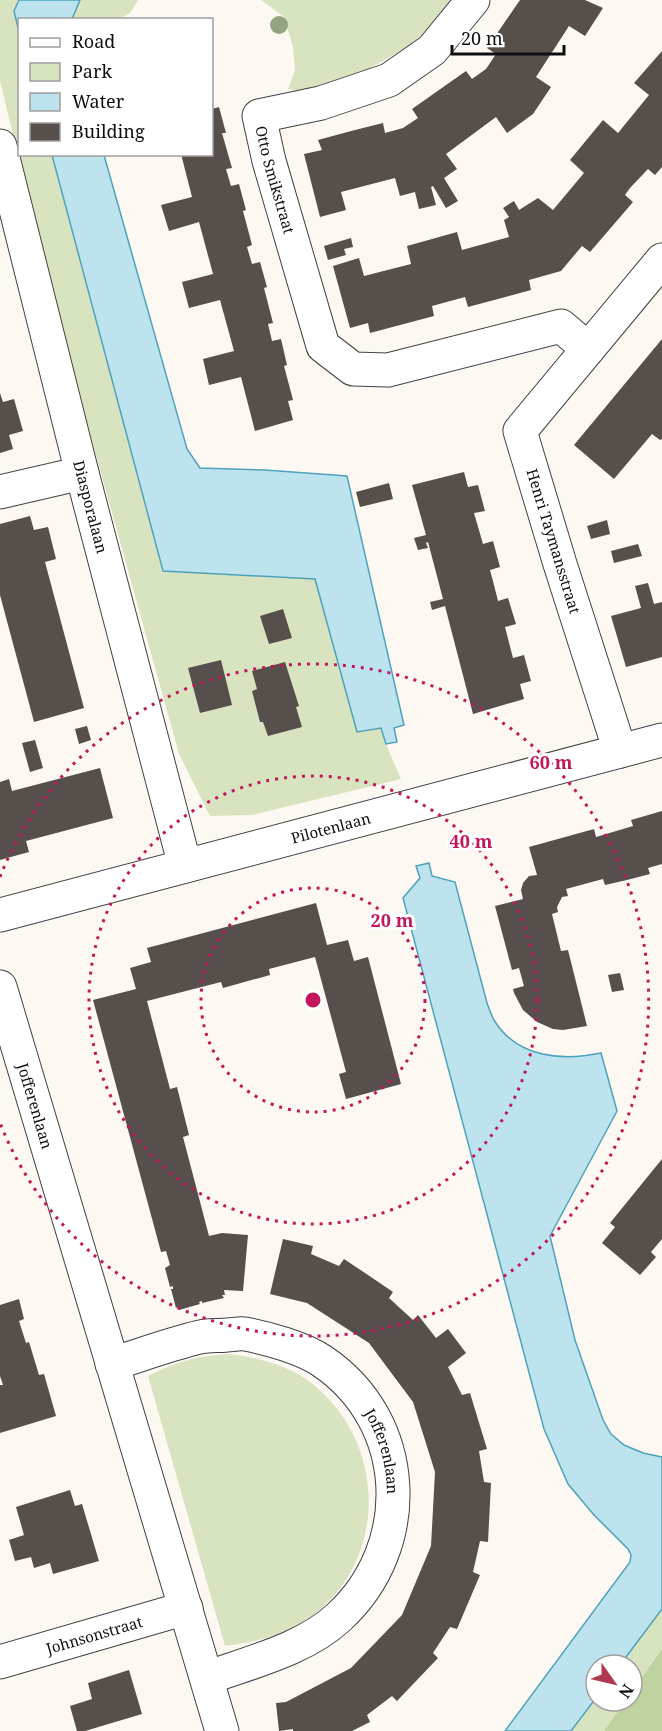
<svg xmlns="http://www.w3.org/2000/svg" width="662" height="1731" viewBox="0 0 662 1731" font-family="'Noto Serif',serif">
	<rect width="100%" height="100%" fill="#fdf9f2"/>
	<path fill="#d8e4bf" d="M0,0H19L14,11L20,32V154L52,155L163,570L315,579L357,731L381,728L386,744L401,779L252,815L210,816L179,754L54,304L0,81Z
		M80,0H138L130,13L119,19L72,20Z
		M261,0H456L436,24L405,48L362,73L300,91L288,89L295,70L293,47L284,17Z
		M229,1354C258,1358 286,1364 310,1382C390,1443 389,1568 303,1622C279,1637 252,1642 225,1646L148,1376C179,1361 195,1356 229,1354Z
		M662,1609V1649L632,1691V1665H620Z
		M596,1698V1701H625L604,1731H571Z"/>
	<path fill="#bfd3a1" d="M662,1649V1731H604L625,1701H632V1691Z"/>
	<path fill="#bde4ee" stroke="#4ea2bc" stroke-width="1.5" d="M19,0H80L72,19L20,20L19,32L14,11Z
		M52,155H104L187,449L200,468L265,470L347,476L404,725L394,728L397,742L386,744L381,728L357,732L315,579L163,571Z
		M429,863L432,876L455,882L487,1003C489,1008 491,1015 494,1020C517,1058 562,1061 601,1053L617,1111L550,1236L575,1340L603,1420L611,1434L624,1445L643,1453L662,1457V1609L620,1665H596V1698L571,1731H505L630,1562L631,1555L628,1549L594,1515L568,1484L544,1429L403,898L420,878L416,866Z"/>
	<path fill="#564f4c" d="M520,0H585L603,8L585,36L569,26L536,77L551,87L533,114L507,133L496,117L446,154L457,169L444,178L458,201L446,208L433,186L431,187L436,205L419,209L415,192L400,196L395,178L341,192L346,210L320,217L304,154L322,150L318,140L351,131L383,123L385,133L403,128L418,118L412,109L466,71L472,79L486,69L496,54L487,48Z
		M662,51V167L655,175L648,169L630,188L625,195L633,202L590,252L582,246L561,271L529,280L531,290L468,307L465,297L432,306L434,316L370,333L368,323L350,328L333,266L359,258L364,276L411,264L407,246L457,232L462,250L509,237L504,220L509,217L503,208L514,201L519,210L538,198L553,210L584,173L570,160L603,120L618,133L649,95L634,83Z
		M219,107L226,133H222L232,168L226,169L231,186L239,184L246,210L243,211L252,245L247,247L252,264L260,262L267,287L264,288L273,323L268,324L272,341L281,339L287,365L284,366L293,400L288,401L293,420L255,431L241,377L209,385L203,359L234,351L220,300L189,308L182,282L213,274L199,222L169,231L161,205L192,197L181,154H212V109Z
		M351,238L353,247L344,249L346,255L328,260L324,246Z
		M662,339V439L660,440L652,434L614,479L574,445Z
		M0,393L3,402L14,399L23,431L9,435L13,449L0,453Z
		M464,472L468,487L478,485L485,511L474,513L483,544L493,541L500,567L490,570L494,585L498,601L508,598L516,624L505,627L513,658L524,655L531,681L520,684L524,699L473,714L445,606L432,610L430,602L443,599L428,542L426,543L428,548L418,550L414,538L426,535L412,485Z
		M389,483L393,499L360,507L356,492Z
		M30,516L34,530L48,527L56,559L45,562L84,708L34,722L0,595V524Z
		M607,520L610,534L591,539L587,526Z
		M638,544L642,556L614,563L611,551Z
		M648,583L654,604L662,602V657L626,667L611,616L641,608L635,586Z
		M283,609L292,638L269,644L260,616Z
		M221,660L232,705L200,713L188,668Z
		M285,662L299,706L296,707L302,727L268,736L263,722H260L252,691L257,689L252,671Z
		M87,726L91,740L79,744L75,729Z
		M35,740L43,768L30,772L22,743Z
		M100,768L113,818L26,841L29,852L0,860V782L9,779L12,791Z
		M662,811V864L648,868L650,874L627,880L605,885L603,879L566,889L568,896L562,897L557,907L558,912L552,914L561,951L568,950L587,1026L563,1030L553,1029L537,1022L523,1010L514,993L513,989L524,986L519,968L512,970L495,906L523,899L521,890L523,883L529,876L537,875L529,847L594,829L596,837L633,826L631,820Z
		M316,903L327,945L348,940L354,961L368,957L401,1084L346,1099L339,1074L346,1072L315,957L269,969L270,975L223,988L221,982L147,1001L170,1089L177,1087L189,1135L183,1137L209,1236L222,1233L248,1235L243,1291L224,1290L225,1295H222L224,1298L202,1303V1301L199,1302L200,1304L179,1310L178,1307L176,1308L171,1289H173V1286L170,1287L165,1268L170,1265L166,1251L161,1252L93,1000L136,989L130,968L151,962L147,948Z
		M620,973L624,990L612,992L608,975Z
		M662,1159V1239L651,1252L656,1257L640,1275L602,1243L615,1227L610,1223Z
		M283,1239L313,1246L311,1254L339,1266L344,1259L368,1275L393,1292L389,1298L413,1320L418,1315L436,1338L448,1329L466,1353L448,1367L462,1395L470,1393L487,1449L479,1451L484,1482L491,1483L488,1542L480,1541L473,1572L480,1575L457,1629L450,1627L433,1653L438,1658L397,1701L392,1696L367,1715L370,1722L352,1731H293V1729L279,1731L276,1703L286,1702L351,1668L402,1615L431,1546L435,1472L413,1402L369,1343L307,1303L270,1294Z
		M19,1299L24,1319L19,1321L26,1343L29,1342L39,1375L44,1374L56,1416L0,1433V1385H3L0,1376V1305Z
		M70,1490L75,1506L82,1504L99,1561L53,1574L50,1563L34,1568L31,1557L15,1561L9,1540L24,1535L16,1507Z
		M129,1670L142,1714L85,1731H77L70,1706L92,1699L88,1683Z"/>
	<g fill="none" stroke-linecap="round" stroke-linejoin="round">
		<g stroke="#424242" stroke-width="35">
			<g id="minor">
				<path id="s1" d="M473,0L432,50L389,80L321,103L259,116L269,161L323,346L353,369L388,370L561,326L588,349"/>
				<path id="s2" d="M0,146L82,473L185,866"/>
				<path d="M0,492L82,473"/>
				<path d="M620,751L560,564L520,431L662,260"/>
				<path id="s3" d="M0,915L662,740"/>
				<path id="s4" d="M0,987L222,1731"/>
				<path id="s5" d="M112,1364C141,1355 170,1344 200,1337C208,1335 218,1336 227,1335C233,1335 239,1333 245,1334C267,1338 303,1348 322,1361C411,1421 416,1546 339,1617C305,1649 251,1662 207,1678"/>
				<path id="s6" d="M0,1662L186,1608"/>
			</g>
		</g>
		<use href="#minor" stroke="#fff" stroke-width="33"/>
	</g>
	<circle fill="#92a482" cx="279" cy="25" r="9"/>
	<g fill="none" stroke="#c2185b" stroke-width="3" stroke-dasharray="3 6">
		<circle cx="313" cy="1000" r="112"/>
		<circle cx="313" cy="1000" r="224"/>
		<path d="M0 877A336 336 0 1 1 0 1123"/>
	</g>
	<g text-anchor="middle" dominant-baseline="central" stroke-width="6" stroke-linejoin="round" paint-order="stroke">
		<g font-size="15" fill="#0f0f0f" stroke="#fff">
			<text stroke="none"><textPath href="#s1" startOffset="318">Otto Smikstraat</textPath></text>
			<text stroke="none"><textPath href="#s2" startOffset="372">Diasporalaan</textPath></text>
			<text transform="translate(554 541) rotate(73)">Henri Taymansstraat</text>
			<text stroke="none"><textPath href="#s3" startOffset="342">Pilotenlaan</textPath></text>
			<text stroke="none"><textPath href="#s4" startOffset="124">Jofferenlaan</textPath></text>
			<text stroke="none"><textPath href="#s5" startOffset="332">Jofferenlaan</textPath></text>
			<text stroke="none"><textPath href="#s6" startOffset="98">Johnsonstraat</textPath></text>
		</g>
	</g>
	<circle cx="313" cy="1000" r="9" fill="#c2185b" stroke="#fff" stroke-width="3"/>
	<g font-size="18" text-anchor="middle" font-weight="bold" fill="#c2185b" stroke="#fff" stroke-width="6" stroke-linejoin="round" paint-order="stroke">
		<text x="551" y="769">60 m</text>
		<text x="471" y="848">40 m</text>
		<text x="392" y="927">20 m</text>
	</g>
	<rect x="18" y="18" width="195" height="138" fill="#ffffff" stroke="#9f9f9f" stroke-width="1.5"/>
	<rect x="30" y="38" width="30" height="9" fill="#ffffff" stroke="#9f9f9f" stroke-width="1.5"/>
	<text x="72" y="48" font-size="18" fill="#0f0f0f">Road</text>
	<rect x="30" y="63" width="30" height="18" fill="#d8e4bf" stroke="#9f9f9f" stroke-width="1.5"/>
	<text x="72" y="78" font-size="18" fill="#0f0f0f">Park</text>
	<rect x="30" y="93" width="30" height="18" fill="#bde4ee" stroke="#9f9f9f" stroke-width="1.5"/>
	<text x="72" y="108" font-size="18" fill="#0f0f0f">Water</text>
	<rect x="30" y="123" width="30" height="18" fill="#564f4c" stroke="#9f9f9f" stroke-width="1.5"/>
	<text x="72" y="138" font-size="18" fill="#0f0f0f">Building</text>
	<g transform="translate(614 1683) rotate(124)"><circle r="28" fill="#ffffff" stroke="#9f9f9f" stroke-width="1.5"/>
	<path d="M0-4.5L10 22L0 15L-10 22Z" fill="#ad3951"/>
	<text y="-9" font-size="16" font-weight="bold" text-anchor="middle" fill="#0f0f0f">N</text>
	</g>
	<path d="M452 45v9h112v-9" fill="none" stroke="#0f0f0f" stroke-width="3"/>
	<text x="461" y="45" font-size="18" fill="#0f0f0f" stroke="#ffffff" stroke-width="4.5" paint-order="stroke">20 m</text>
</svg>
